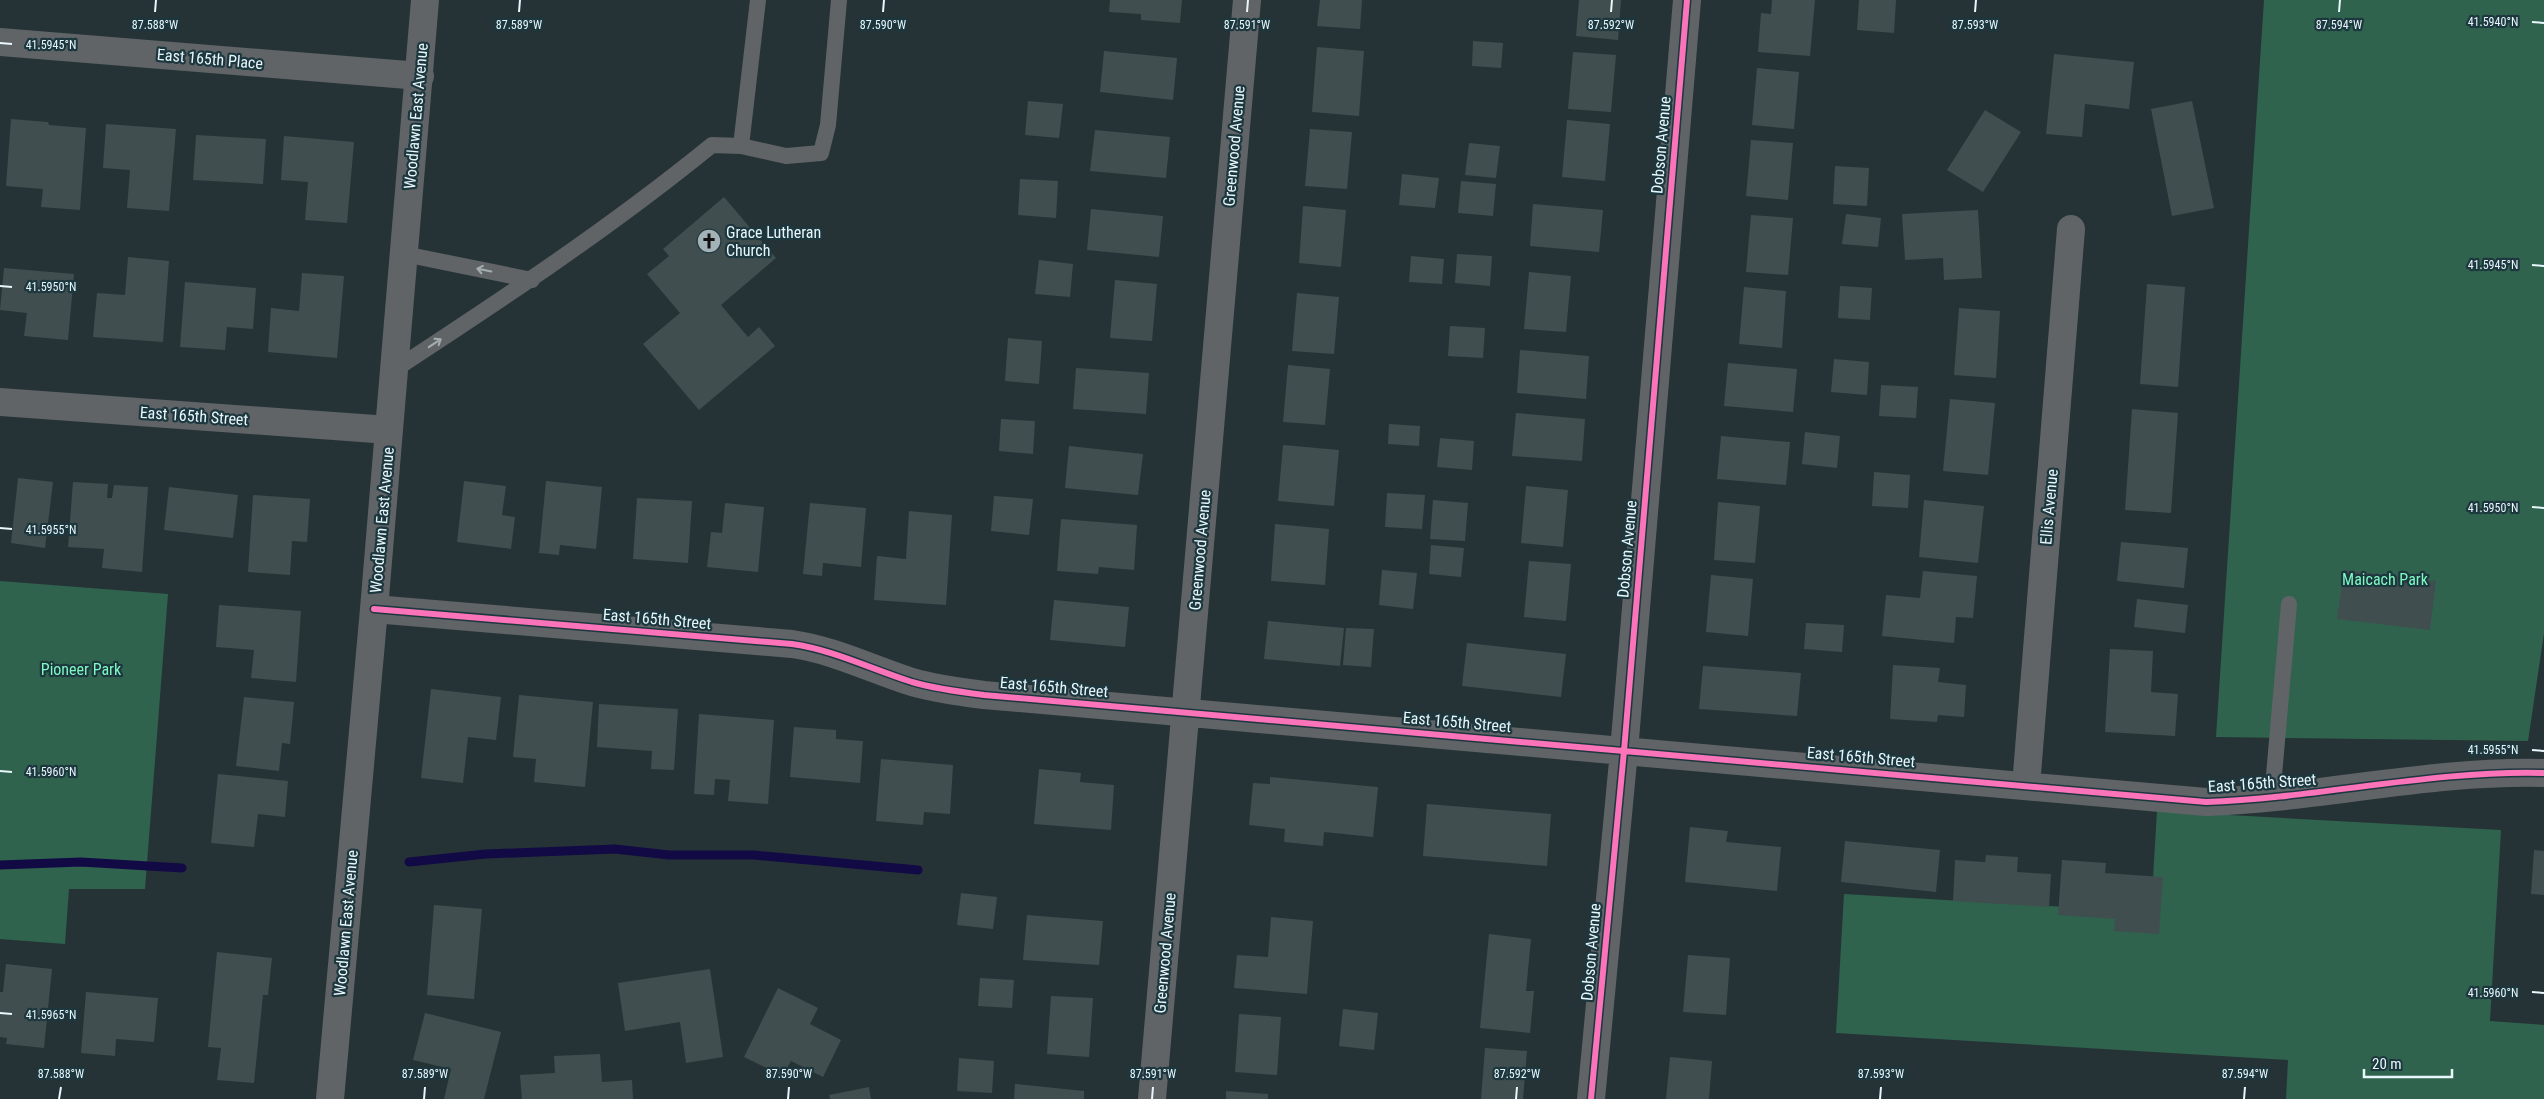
<svg xmlns="http://www.w3.org/2000/svg" width="2544" height="1099" viewBox="0 0 2544 1099" font-family="'Roboto Condensed',sans-serif">
	<rect width="100%" height="100%" fill="#253337"/>
	<path fill="#30634d" d="M2264,0H2544V633L2528,741L2216,737Z
		M0,581L168,594L145,889H69L65,944L0,939Z
		M2157,811L2501,830L2490,1021L2544,1025V1099H2286L2288,1060L1836,1033L1844,894L2151,912Z"/>
	<g fill="none" stroke-linecap="round" stroke-linejoin="round">
		<path stroke="#120a45" stroke-width="9" d="M409,862L486,854L615,849L669,855H754L918,870
			M0,865L81,862L182,868"/>
	</g>
	<path fill="#404e4f" d="M1110,0H1182L1180,23L1141,20V14L1109,12Z
		M1320,0H1362L1360,29L1317,26Z
		M1579,0H1621L1618,40L1576,36Z
		M1772,0H1815L1810,56L1758,52L1761,13L1771,14Z
		M1859,0H1896L1894,33L1857,30Z
		M1473,41L1503,43L1501,68L1472,66Z
		M1317,47L1364,51L1359,116L1312,112Z
		M1104,51L1177,58L1173,100L1100,92Z
		M1573,52L1616,55L1611,112L1568,109Z
		M2054,54L2134,62L2129,109L2085,104L2082,137L2046,134Z
		M1757,68L1799,72L1794,129L1752,125Z
		M1028,101L1063,104L1059,138L1025,135Z
		M2192,101L2214,208L2172,216L2151,109Z
		M1985,110L2021,132L1983,192L1947,170Z
		M11,119L48,122L49,125L86,128L80,210L41,207L43,189L6,186Z
		M1567,120L1610,124L1605,181L1562,177Z
		M106,124L176,129L169,211L127,208L130,170L103,168Z
		M1310,129L1352,132L1347,189L1305,186Z
		M1095,130L1170,137L1166,178L1090,171Z
		M196,135L266,139L263,184L193,180Z
		M284,136L354,142L347,223L305,220L308,182L281,180Z
		M1751,140L1793,143L1788,200L1746,196Z
		M1469,143L1500,146L1496,178L1465,175Z
		M1835,166L1869,168L1867,206L1833,204Z
		M1402,174L1439,178L1435,208L1399,205Z
		M1020,179L1058,181L1056,218L1018,215Z
		M1461,181L1496,184L1493,216L1458,213Z
		M724,197L776,258L721,305L748,337L759,327L775,346L699,410L643,344L680,313L647,274L669,256L663,249Z
		M1533,204L1603,210L1599,252L1530,246Z
		M1303,206L1346,210L1341,267L1299,263Z
		M1091,209L1163,216L1159,257L1087,250Z
		M1978,210L1982,278L1944,280L1943,258L1905,260L1902,214Z
		M1846,214L1881,218L1878,247L1842,244Z
		M1751,215L1793,218L1788,275L1746,272Z
		M1457,254L1492,256L1490,286L1455,283Z
		M1411,256L1444,259L1442,284L1409,282Z
		M128,257L169,261L163,342L93,337L97,293L125,295Z
		M1039,260L1073,264L1070,297L1035,294Z
		M4,268L74,274L68,340L24,336L27,313L0,310Z
		M1529,272L1571,276L1566,332L1524,329Z
		M302,273L344,276L337,358L268,352L271,308L299,311Z
		M1115,280L1157,284L1152,341L1110,338Z
		M185,282L256,288L253,329L227,327L225,350L180,347Z
		M2147,284L2185,287L2178,387L2140,384Z
		M1840,286L1872,288L1870,320L1838,318Z
		M1744,287L1786,291L1782,348L1739,344Z
		M1297,293L1339,297L1334,354L1292,351Z
		M1959,308L2000,311L1996,378L1954,375Z
		M1450,326L1485,328L1483,358L1448,356Z
		M1008,338L1042,341L1039,384L1005,381Z
		M1520,350L1589,356L1586,399L1517,393Z
		M1834,359L1869,362L1867,395L1831,392Z
		M1728,363L1797,369L1793,412L1724,406Z
		M1288,365L1330,369L1325,425L1283,422Z
		M1076,368L1149,373L1146,414L1073,409Z
		M1881,385L1918,387L1916,418L1879,416Z
		M1950,399L1995,403L1988,475L1943,471Z
		M2132,409L2178,413L2171,513L2125,510Z
		M1516,413L1585,419L1582,461L1512,456Z
		M1001,419L1035,421L1033,454L999,451Z
		M1389,424L1420,426L1419,446L1388,444Z
		M1805,432L1840,436L1837,468L1802,464Z
		M1721,436L1790,442L1786,485L1717,479Z
		M1440,438L1474,441L1472,470L1437,467Z
		M1283,445L1339,450L1334,506L1278,501Z
		M1069,446L1143,454L1138,495L1065,488Z
		M1874,472L1910,475L1908,508L1872,506Z
		M18,478L53,482L45,548L11,543Z
		M464,481L506,486L502,515L515,517L511,549L457,542Z
		M546,481L602,487L596,549L560,545L559,555L539,553Z
		M73,482L108,484L107,498H112L114,485L148,487L142,572L102,568L104,549L68,547Z
		M1526,486L1568,490L1563,547L1521,543Z
		M169,487L238,495L233,538L164,530Z
		M1387,493L1425,495L1422,529L1385,527Z
		M253,495L310,499L307,542L292,541L290,575L248,572Z
		M994,496L1033,499L1029,535L991,531Z
		M637,498L692,501L688,563L633,559Z
		M1433,500L1468,503L1465,541L1430,539Z
		M1924,500L1984,506L1978,563L1919,557Z
		M1718,502L1760,506L1755,563L1714,560Z
		M725,503L764,507L758,572L707,567L711,532L722,533Z
		M810,503L866,508L861,567L823,563L822,576L803,574Z
		M909,511L952,515L946,605L874,600L877,556L906,559Z
		M1061,519L1137,525L1134,570L1099,567L1098,574L1057,571Z
		M1275,524L1329,529L1325,585L1271,581Z
		M2121,542L2188,548L2184,588L2117,581Z
		M1431,545L1464,548L1461,577L1429,574Z
		M1529,561L1571,564L1566,621L1524,617Z
		M1382,570L1417,573L1413,609L1379,605Z
		M2344,570L2436,581L2430,630L2337,619Z
		M1923,571L1977,576L1973,618L1956,617L1954,643L1882,636L1886,595L1920,598Z
		M1711,575L1753,579L1748,636L1706,632Z
		M2137,599L2188,605L2185,633L2134,627Z
		M1054,600L1129,607L1125,647L1050,640Z
		M219,605L301,611L296,682L251,678L254,650L216,647Z
		M1268,621L1344,628L1340,666L1264,659Z
		M1806,623L1844,625L1842,652L1804,649Z
		M1346,628L1374,629L1371,667L1343,665Z
		M1467,643L1566,654L1561,697L1462,686Z
		M2110,649L2153,651L2151,692L2178,694L2175,736L2105,732Z
		M1893,665L1940,668L1938,682L1966,685L1964,717L1938,715L1937,722L1890,719Z
		M1703,666L1801,673L1797,716L1699,709Z
		M431,689L501,697L496,740L468,737L463,783L421,778Z
		M519,695L593,702L585,787L534,782L536,759L513,757Z
		M244,697L294,702L290,744L282,743L279,771L236,766Z
		M599,704L678,709L674,770L651,769L652,751L597,747Z
		M699,714L774,720L768,804L728,801L730,780L715,779L714,795L694,794Z
		M794,727L836,730V739L863,741L860,783L790,777Z
		M881,759L953,765L950,814L924,812L923,825L876,821Z
		M1039,769L1081,773L1080,782L1114,785L1111,830L1034,824Z
		M218,774L288,781L285,817L258,814L254,847L211,843Z
		M1270,777L1378,787L1373,837L1324,832L1323,846L1284,842L1285,829L1249,825L1253,783L1270,784Z
		M1427,804L1551,814L1547,866L1423,856Z
		M1690,827L1728,831L1726,842L1781,847L1777,891L1685,882Z
		M1845,841L1940,850L1936,892L1841,882Z
		M2534,850L2544,851V895L2531,894Z
		M1986,855L2018,857L2017,872L2051,874L2049,907L1953,901L1955,860L1985,862Z
		M2062,860L2106,863L2105,873L2163,877L2159,934L2114,931L2115,919L2058,915Z
		M961,893L997,897L993,929L957,925Z
		M434,905L482,909L474,999L427,995Z
		M1027,915L1103,921L1099,965L1023,960Z
		M1271,917L1313,921L1307,994L1234,988L1237,955L1268,957Z
		M1489,934L1531,939L1526,991H1534L1530,1033L1480,1028Z
		M217,952L272,958L268,995H263L254,1083L217,1080L221,1048L208,1047Z
		M1688,955L1730,958L1726,1015L1683,1012Z
		M6,964L52,969L44,1048L6,1044L7,1038L0,1037V992H3Z
		M710,969L723,1057L686,1063L680,1022L625,1031L618,983Z
		M980,978L1014,980L1012,1008L978,1006Z
		M778,988L818,1008L810,1024L841,1040L823,1077L791,1061L783,1076L744,1057Z
		M86,992L158,998L154,1042L116,1039L115,1056L81,1053Z
		M1051,996L1093,998L1089,1057L1047,1054Z
		M1343,1009L1378,1013L1374,1050L1339,1046Z
		M425,1013L501,1032L484,1099H444L451,1069L413,1060Z
		M1239,1014L1281,1017L1277,1075L1235,1072Z
		M1485,1048L1527,1051L1523,1099H1481Z
		M600,1054L602,1082L632,1080L633,1099H522L520,1075L555,1073L554,1056Z
		M1670,1057L1712,1061L1709,1099H1666Z
		M959,1058L994,1061L992,1093L957,1091Z
		M1015,1084L1084,1091V1099H1014Z
		M869,1087L871,1099H830L829,1095Z
		M1226,1091L1268,1094V1099H1226Z"/>
	<g fill="none" stroke-linecap="round" stroke-linejoin="round">
		<path stroke="#606467" stroke-width="16" d="M741,146L758,0
			M404,254L532,280
			M394,370C504,298 610,228 712,145L741,146L786,156L821,153L828,125L839,0
			M2272,798L2289,604"/>
		<path stroke="#606467" stroke-width="28" d="M0,42L420,76
			M0,402L389,430
			M374,609L792,644C834,650 871,669 912,682C936,689 960,692 984,695L2206,802C2319,798 2431,770 2544,773
			M2026,786L2071,229
			M330,1099L374,609L425,0
			M1152,1099L1247,0
			M1591,1099L1624,751L1687,0"/>
		<g stroke="#1d373f" stroke-width="9">
			<path id="cycleway" d="M374,609L792,644C834,650 871,669 912,682C936,689 960,692 984,695L2206,802C2319,798 2431,770 2544,773
				M1591,1099L1624,751L1687,0"/>
		</g>
		<use href="#cycleway" stroke="#fb73b8" stroke-width="6"/>
	</g>
	<defs><path id="oneway-shaft" d="M-6 0H5M1.5-3L5.5 0L1.5 3" fill="none" stroke-width="1.6" stroke-linecap="round" stroke-linejoin="round" transform="scale(1.25)"/></defs>
	<g stroke="#a4aeb2">
		<use href="#oneway-shaft" transform="translate(484 270) rotate(-168)"/>
		<use href="#oneway-shaft" transform="translate(435 343) rotate(-33)"/>
	</g>
	<path fill="none" stroke="#e7f7fc" stroke-width="2" d="M155,12L156,0M519,12L520,0M883,12L884,0M1247,12L1248,0M1611,12L1612,0M1975,12L1976,0M2339,12L2340,0M2532,22L2544,23M0,43L12,44M2532,265L2544,266M0,286L12,287M2532,507L2544,508M0,528L12,529M2532,750L2544,751M0,771L12,772M2532,992L2544,993M0,1013L12,1014M59,1099L61,1087M424,1099L425,1087M788,1099L789,1087M1152,1099L1153,1087M1516,1099L1517,1087M1880,1099L1881,1087M2244,1099L2245,1087"/>
	<defs>
		<g id="church-disc" transform="scale(1.25)"><circle r="9.5" fill="#a3b2b7" stroke="#1d373f"/><path d="M-1.2-6h2.4v3.5h3.3v2.4h-3.3V6h-2.4V-.1h-3.3v-2.4h3.3Z" fill="#111"/></g>
	</defs>
	<g fill-rule="evenodd">
		<use href="#church-disc" x="709" y="241"/>
	</g>
	<g text-anchor="middle" dominant-baseline="central" stroke-width="4.5" stroke-linejoin="round" paint-order="stroke">
		<g font-size="16" fill="#e7f7fc" stroke="#1d373f">
			<text transform="translate(210 59) rotate(5)">East 165th Place</text>
			<text transform="translate(416 116) rotate(-85)">Woodlawn East Avenue</text>
			<text transform="translate(1661 145) rotate(-85)">Dobson Avenue</text>
			<text transform="translate(1234 146) rotate(-85)">Greenwood Avenue</text>
			<text transform="translate(194 416) rotate(4)">East 165th Street</text>
			<text transform="translate(2049 507) rotate(-85)">Ellis Avenue</text>
			<text transform="translate(382 520) rotate(-85)">Woodlawn East Avenue</text>
			<text transform="translate(1627 549) rotate(-85)">Dobson Avenue</text>
			<text transform="translate(1200 550) rotate(-85)">Greenwood Avenue</text>
			<text transform="translate(657 619) rotate(5)">East 165th Street</text>
			<text transform="translate(1054 687) rotate(5)">East 165th Street</text>
			<text transform="translate(1457 722) rotate(5)">East 165th Street</text>
			<text transform="translate(1861 757) rotate(5)">East 165th Street</text>
			<text transform="translate(2262 783) rotate(-4)">East 165th Street</text>
			<text transform="translate(346 923) rotate(-85)">Woodlawn East Avenue</text>
			<text transform="translate(1591 952) rotate(-85)">Dobson Avenue</text>
			<text transform="translate(1165 953) rotate(-85)">Greenwood Avenue</text>
		</g>
		<g font-size="16" fill="#e7f7fc" stroke="#1d373f" text-anchor="start">
			<text x="726" y="232">Grace Lutheran<tspan x="726" dy="18">Church</tspan></text>
		</g>
		<g font-size="16" fill="#7efac1" stroke="#1d373f">
			<text x="2385" y="579">Maicach Park</text>
			<text x="81" y="669">Pioneer Park</text>
		</g>
	</g>
	<g font-size="12" text-anchor="middle" fill="#e7f7fc" stroke="#1d373f" stroke-width="4.5" stroke-linejoin="round" paint-order="stroke">
		<text x="2493" y="26">41.5940°N</text>
		<text x="155" y="29">87.588°W</text>
		<text x="519" y="29">87.589°W</text>
		<text x="883" y="29">87.590°W</text>
		<text x="1247" y="29">87.591°W</text>
		<text x="1611" y="29">87.592°W</text>
		<text x="1975" y="29">87.593°W</text>
		<text x="2339" y="29">87.594°W</text>
		<text x="51" y="49">41.5945°N</text>
		<text x="2493" y="269">41.5945°N</text>
		<text x="51" y="291">41.5950°N</text>
		<text x="2493" y="512">41.5950°N</text>
		<text x="51" y="534">41.5955°N</text>
		<text x="2493" y="754">41.5955°N</text>
		<text x="51" y="776">41.5960°N</text>
		<text x="2493" y="997">41.5960°N</text>
		<text x="51" y="1019">41.5965°N</text>
		<text x="61" y="1078">87.588°W</text>
		<text x="425" y="1078">87.589°W</text>
		<text x="789" y="1078">87.590°W</text>
		<text x="1153" y="1078">87.591°W</text>
		<text x="1517" y="1078">87.592°W</text>
		<text x="1881" y="1078">87.593°W</text>
		<text x="2245" y="1078">87.594°W</text>
	</g>
	<path d="M2364 1069v8h88v-8" fill="none" stroke="#e7f7fc" stroke-width="2.5"/>
	<text x="2372" y="1069" font-size="15" fill="#e7f7fc" stroke="#1d373f" stroke-width="4" paint-order="stroke">20 m</text>
</svg>
